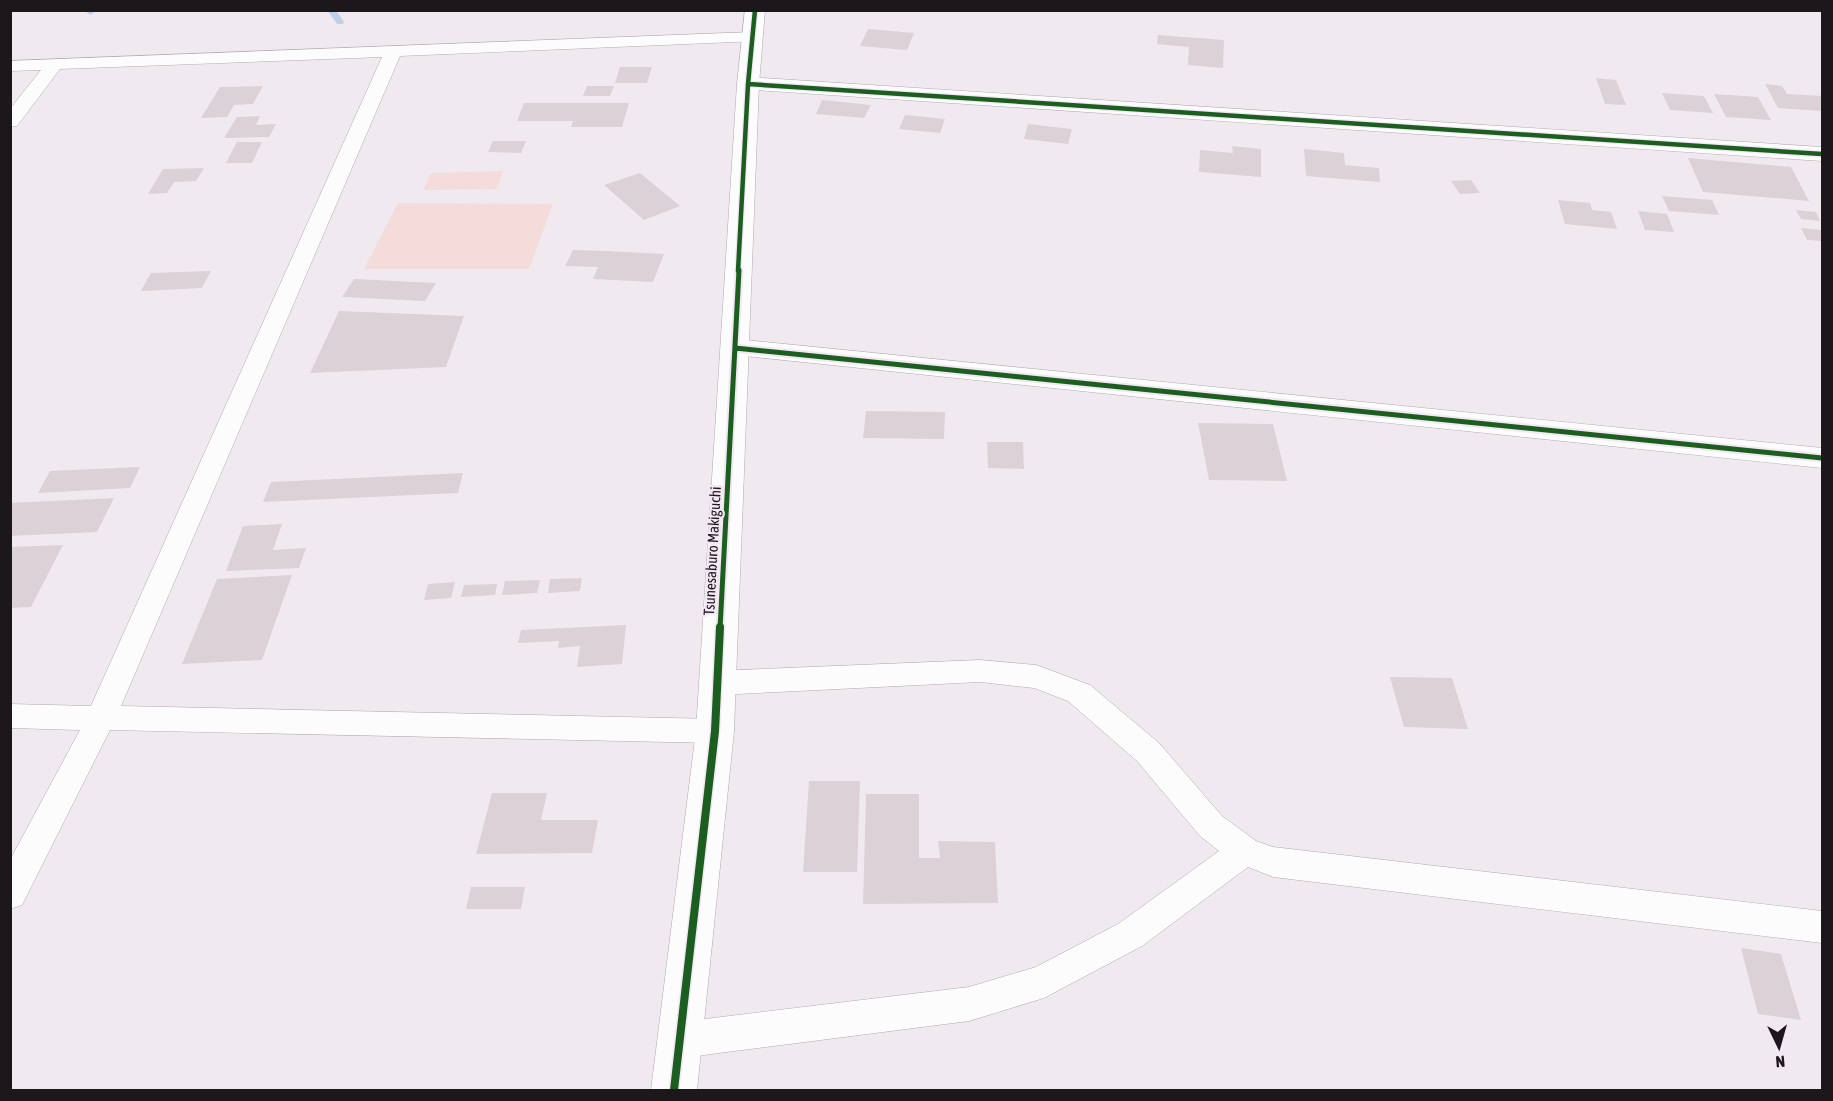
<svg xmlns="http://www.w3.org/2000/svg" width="1833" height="1101" viewBox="0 0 1833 1101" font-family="'Asap Condensed',sans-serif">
	<rect width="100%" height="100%" fill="#f0eaf0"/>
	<path fill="#f4dcda" d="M503,171L497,189L423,190L431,173Z
		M398,203L553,204L529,269H364Z"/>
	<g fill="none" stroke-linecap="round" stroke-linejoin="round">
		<path fill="#c1d0e9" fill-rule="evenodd" d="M88,10H96L91,15L87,13Z
			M327,10H336L344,22L343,24H337Z"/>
	</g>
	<path fill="#dcd1d6" d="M868,29L914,33L907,50L860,46Z
		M1158,35L1224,40L1223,68L1188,65L1189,47L1157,44Z
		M620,67H652L647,83H615Z
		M1596,78L1616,80L1626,105L1605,104Z
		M1765,84L1782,86L1787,94L1822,96V111L1778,108Z
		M263,86L253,104L234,105L227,117L201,118L220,87Z
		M587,86H614L610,96H583Z
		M1662,93L1704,96L1713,113L1670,110Z
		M1714,94L1758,97L1771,120L1726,117Z
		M822,100L871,105L864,118L816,114Z
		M524,103H629L622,127H571L573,121H517Z
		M905,115L945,119L940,133L899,129Z
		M260,116L256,125L276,124L269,137L224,138L237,117Z
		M1028,124L1072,129L1068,144L1024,139Z
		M493,141H526L521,153L488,152Z
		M237,142H262L252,163H226Z
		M1232,146L1261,149V177L1199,172L1200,150L1233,153Z
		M1304,149L1344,153L1345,165L1379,168L1380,182L1306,176Z
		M1688,158L1791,167L1809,201L1703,192Z
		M204,168L196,181L174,182L167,193L148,194L163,169Z
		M640,173L680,206L644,220L604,185Z
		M1471,180L1480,193L1460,194L1451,181Z
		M1662,196L1712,200L1719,215L1669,211Z
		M1558,200L1590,203L1592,210L1611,212L1617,229L1565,224Z
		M1796,210L1816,212L1820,221L1801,219Z
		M1638,211L1667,214L1674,232L1645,230Z
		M1801,228L1821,230L1822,241L1807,240Z
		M573,250L605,251L664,254L653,282L593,279L598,267L565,266Z
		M211,271L202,288L141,291L151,273Z
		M354,279L436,283L425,301L342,297Z
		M339,311L464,316L446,367L310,373Z
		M866,411L945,412L944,439L863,438Z
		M1198,423L1273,424L1287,481L1209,480Z
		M987,442H1023L1024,469L988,468Z
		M140,467L130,488L38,493L50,471Z
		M463,473L458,493L263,502L271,482Z
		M114,498L97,532L10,536V503Z
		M282,524L273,550L306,548L299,568L226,571L243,526Z
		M63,545L31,607L10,608V547Z
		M292,575L262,660L182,664L217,579Z
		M582,578L580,591L548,593L550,579Z
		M540,580L537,593L502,595L505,581Z
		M455,582L451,598L424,600L428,584Z
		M497,584L495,595L461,597L464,585Z
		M626,625L622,664L577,667L580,646L558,648L559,641L518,643L521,630Z
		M1390,677L1452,678L1468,729L1404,727Z
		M809,781H860L857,872H803Z
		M492,793H547L541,820H598L592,853L476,854Z
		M866,794H919V858H940L938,841L995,842L998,903L863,904Z
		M471,887H525L521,909H466Z
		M1741,948L1781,954L1801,1020L1758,1014Z"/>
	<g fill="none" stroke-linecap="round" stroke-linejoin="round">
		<g stroke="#afaaaf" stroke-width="1">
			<path id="service" d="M753,32L759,33L762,37L759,41L400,56L121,706L715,719L726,722L730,731L726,740L715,743L110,730L22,905L10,909V860L80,730L10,728V704L91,706L382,57L60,69L17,126L10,127V109L41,70L10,71V61Z
				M980,660L1036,665L1090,685L1159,743L1222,816L1256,841L1273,847L1822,911V943L1273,877L1248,867L1142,946L1044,998L969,1021L680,1058L667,1053L662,1040L667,1027L680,1022L969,987L1036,967L1118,924L1219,851L1200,836L1137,761L1068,701L1034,688L980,682L717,695L707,691L702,683L707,675L717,671Z"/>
		</g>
		<g stroke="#afaaaf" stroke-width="1">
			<path id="minor" d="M748,77L1822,147V161L740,89L737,84L740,79Z
				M735,339L1822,448V468L725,354L721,348L725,342Z"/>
		</g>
		<g stroke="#afaaaf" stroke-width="1">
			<path id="tertiary" d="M745,10H765L759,84L734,731L697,1090H651L696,731L737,84Z"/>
		</g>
		<use href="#service" fill="#fdfcfd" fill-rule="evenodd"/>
		<use href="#minor" fill="#fdfcfd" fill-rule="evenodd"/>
		<use href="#tertiary" fill="#fdfcfd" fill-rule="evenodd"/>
		<g stroke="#f2e7f3" stroke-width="7">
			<path id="cycleway-far2" d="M748,84L1822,154
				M738,271L748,84L755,10"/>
		</g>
		<g stroke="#f2e7f3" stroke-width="9">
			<path id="cycleway-far1" d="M735,348L1822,458
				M720,629L739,270"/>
		</g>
		<g stroke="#f2e7f3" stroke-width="11">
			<path id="cycleway" d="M674,1090L715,731L720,627"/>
		</g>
		<use href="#cycleway-far2" stroke="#1b5e20" stroke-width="4.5"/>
		<use href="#cycleway-far1" stroke="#1b5e20" stroke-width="5"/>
		<use href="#cycleway" stroke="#1b5e20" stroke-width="8"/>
	</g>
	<g text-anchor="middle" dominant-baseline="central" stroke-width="4.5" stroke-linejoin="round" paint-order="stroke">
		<g font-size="15" fill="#1b171b" stroke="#f2e7f3">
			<text transform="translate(712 551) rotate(-87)">Tsunesaburo Makiguchi</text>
		</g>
	</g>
	<rect width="1833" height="1101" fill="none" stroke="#1b171b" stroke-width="24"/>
	<g transform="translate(1779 1047) rotate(175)" stroke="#f2e7f3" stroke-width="4.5" paint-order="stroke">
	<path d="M0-4.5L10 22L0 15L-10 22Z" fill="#1b171b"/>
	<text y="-9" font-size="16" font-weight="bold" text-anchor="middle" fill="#1b171b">N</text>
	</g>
</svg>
